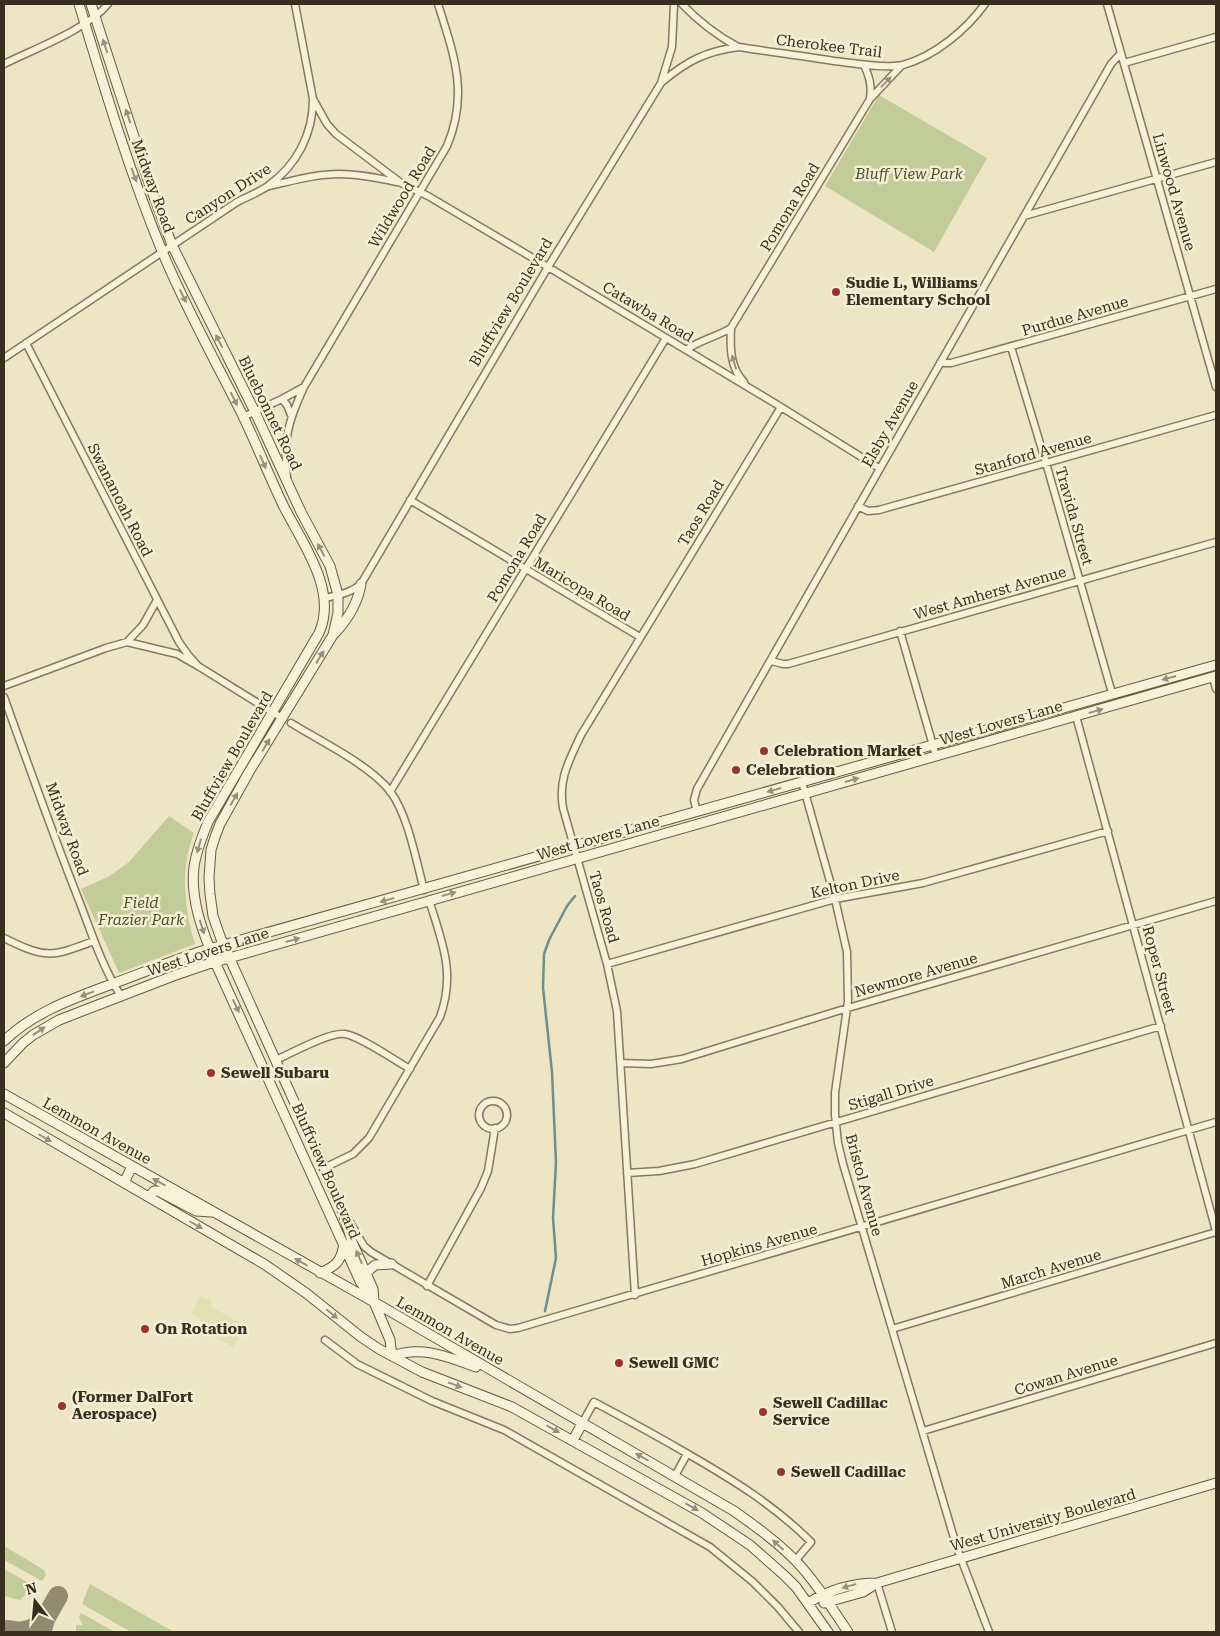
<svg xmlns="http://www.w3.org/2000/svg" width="1220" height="1636" viewBox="0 0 1220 1636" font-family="'Roboto Serif',serif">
	<rect width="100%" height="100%" fill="#eee5c5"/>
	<path fill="#e3dfb3" d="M201,1296L212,1301L210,1306L245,1326L233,1347L198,1327L202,1320L191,1314Z"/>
	<path fill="#c2cc99" d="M879,95L987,158L934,252L825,186Z
		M169,816L194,833C180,869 184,908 195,944L119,973L81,889L108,877L129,862Z
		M4,1546L44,1570L46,1575L42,1581L4,1560Z
		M4,1569L34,1586L20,1600L4,1596Z
		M90,1584L174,1632H131L82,1604Z
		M81,1613L115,1632H76V1625H83L79,1617Z"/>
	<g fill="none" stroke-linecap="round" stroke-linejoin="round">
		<path stroke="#6e8f8a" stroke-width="2.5" d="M545,1311L556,1258L553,1218L556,1162L552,1072L543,988L544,954L549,940L567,906L575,896"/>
		<path stroke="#948a72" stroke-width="20" d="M8,1630C23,1634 34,1630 45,1619
			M42,1630L45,1619L58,1596"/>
		<g stroke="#88775c" stroke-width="9">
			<path id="street" d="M682,4C699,22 716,35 738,47
				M1107,4L1216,387
				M1124,63L1216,37
				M4,64C34,49 88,29 108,4
				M864,65C869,76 872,85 870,98
				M662,82C687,61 706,51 739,47C771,52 803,56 834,61C852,63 886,69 903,65C935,56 966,30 985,4
				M313,99L327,124L336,134L401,183L428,196L548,267L781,407L879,468
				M269,186C292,181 315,174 339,174C359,174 378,178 397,182
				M1024,216L1216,162
				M731,328C730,347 730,368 744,382
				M26,343L179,642L189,656L198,666
				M1011,347L1046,463L1112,693
				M686,350C700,340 716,337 731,328L870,99L902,65
				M4,358L237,202C247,197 259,192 268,186C297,165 313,134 313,99L295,4
				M940,363H951L1216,289
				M282,399L287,405L291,415
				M243,417L282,399L304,387L447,146C469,94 454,55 438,4
				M287,478C283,439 288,422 304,387
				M410,500L640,637
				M858,506L868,511L879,510L1216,415
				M325,598C338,595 351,593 361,584L548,267L661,83L672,47L674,4
				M900,631L936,756
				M127,642L143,625L157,600
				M771,661L783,664H788L1216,542
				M1213,677L1216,689
				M4,686L106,648L127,642L177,654L198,666L282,718
				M4,697C28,764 52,832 78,898C91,931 102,967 121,996
				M1076,716L1216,1231
				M291,723C320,741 370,765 390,791C408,815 416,860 424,890
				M802,782L835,899L847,952L848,1001L835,1093V1115L838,1143L843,1164L957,1548L989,1632
				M390,792L666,338
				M697,812L694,800L697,789L1111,64L1121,53
				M4,938C46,959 51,957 94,941
				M607,964L835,899L923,883L1108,831
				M276,1060C292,1053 329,1032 345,1034C362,1037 394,1060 410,1069
				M621,1063L651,1064L682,1059L841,1010L1216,901
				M479 1115a14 14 0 1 1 28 0a14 14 0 1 1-28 0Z
				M324,1168L353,1154L369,1138L440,1017C456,973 442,942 429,900
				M627,1173L659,1171L695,1164L1161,1026
				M348,1219L364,1246L371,1252L496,1325L510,1329L518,1328L1216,1122
				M427,1286L481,1188L488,1171L495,1128
				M635,1295L617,1011L607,964L563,808C558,779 569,761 581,735L781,407
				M892,1329L1216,1232
				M325,1340L357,1364L432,1401L504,1430L710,1547L753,1582L778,1607L799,1632
				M583,1422L594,1402C626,1419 657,1436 688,1454C733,1480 774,1505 811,1542L795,1561
				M923,1431L1216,1343
				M675,1476L687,1454
				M877,1583L892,1632"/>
		</g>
		<g stroke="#6a583f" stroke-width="11">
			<path id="secondary" d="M79,4C104,87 129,171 162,251C185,307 215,360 242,414C257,445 269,476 284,507C303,544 338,591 319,633L208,822C202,837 196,851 194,867C190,900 203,932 215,962L360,1281L374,1302L390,1340L392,1356
				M91,4L149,183L172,245L255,412L301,512L330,566L338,595V613L333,635L249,772L220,824L215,837L211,850L209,877L210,894L213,916L221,939L324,1168L342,1210L353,1244L373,1289L374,1301
				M335,633C348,619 358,603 361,584
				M4,1041C34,1012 72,999 112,984C142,973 171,961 202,951L1216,665
				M4,1063L23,1043L33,1035L59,1020L173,976L208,964L1216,676
				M4,1094L374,1302L734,1511C755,1526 776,1541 795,1560C816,1582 831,1607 848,1632
				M4,1113L264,1264L306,1293L361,1337L379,1349L422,1372L512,1407L702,1513L750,1545L785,1576L796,1587L828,1632
				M124,1183L132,1166
				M149,1197L154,1191H158L196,1211L211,1212
				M320,1273C336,1266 341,1262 344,1244
				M366,1273L375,1265L392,1264
				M392,1356C422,1345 448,1357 476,1367
				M573,1440L583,1422
				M808,1603C829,1590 852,1583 877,1583L1216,1483
				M824,1603L863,1592L877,1583"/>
		</g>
		<use href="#street" stroke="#f8f1d9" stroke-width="6"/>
		<use href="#secondary" stroke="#f8f1d9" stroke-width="9"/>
	</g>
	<defs><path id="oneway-solid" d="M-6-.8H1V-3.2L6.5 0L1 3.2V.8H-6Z" transform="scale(1.25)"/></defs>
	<g fill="#98907c">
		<use href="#oneway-solid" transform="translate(105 46) rotate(-108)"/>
		<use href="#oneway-solid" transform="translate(886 82) rotate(-46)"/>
		<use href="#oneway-solid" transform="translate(128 116) rotate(-108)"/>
		<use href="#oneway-solid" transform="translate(134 175) rotate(70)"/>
		<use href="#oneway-solid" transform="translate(183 296) rotate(63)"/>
		<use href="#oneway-solid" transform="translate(219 341) rotate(-117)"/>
		<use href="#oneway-solid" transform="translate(734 362) rotate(-106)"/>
		<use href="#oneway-solid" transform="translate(234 399) rotate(63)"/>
		<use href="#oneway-solid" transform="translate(263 462) rotate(66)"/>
		<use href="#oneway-solid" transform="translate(321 550) rotate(-118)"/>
		<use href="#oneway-solid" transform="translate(320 657) rotate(-58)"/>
		<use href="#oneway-solid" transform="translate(1169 678) rotate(165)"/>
		<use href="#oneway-solid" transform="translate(1096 711) rotate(-16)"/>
		<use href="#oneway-solid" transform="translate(266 745) rotate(-59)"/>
		<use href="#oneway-solid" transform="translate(852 780) rotate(-16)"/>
		<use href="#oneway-solid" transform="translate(774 790) rotate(164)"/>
		<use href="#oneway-solid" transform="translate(234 799) rotate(-60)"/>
		<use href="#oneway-solid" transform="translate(199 846) rotate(106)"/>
		<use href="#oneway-solid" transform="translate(449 894) rotate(-16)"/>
		<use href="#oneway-solid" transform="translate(387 900) rotate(164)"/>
		<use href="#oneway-solid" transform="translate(202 927) rotate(72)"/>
		<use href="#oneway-solid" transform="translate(293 940) rotate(-16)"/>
		<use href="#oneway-solid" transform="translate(87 994) rotate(159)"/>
		<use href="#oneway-solid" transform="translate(236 1006) rotate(65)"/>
		<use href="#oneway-solid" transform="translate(39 1031) rotate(-33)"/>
		<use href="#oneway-solid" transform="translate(45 1138) rotate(30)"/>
		<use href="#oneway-solid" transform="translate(159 1182) rotate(-151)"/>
		<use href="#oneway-solid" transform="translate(196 1225) rotate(30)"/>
		<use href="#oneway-solid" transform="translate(359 1257) rotate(-114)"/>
		<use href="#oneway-solid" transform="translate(301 1262) rotate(-150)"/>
		<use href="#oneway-solid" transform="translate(332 1314) rotate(39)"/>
		<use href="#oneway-solid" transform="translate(455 1385) rotate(20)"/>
		<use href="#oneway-solid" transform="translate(553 1429) rotate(29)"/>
		<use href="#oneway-solid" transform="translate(642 1457) rotate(-150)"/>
		<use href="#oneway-solid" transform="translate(692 1507) rotate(29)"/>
		<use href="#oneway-solid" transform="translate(778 1545) rotate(-138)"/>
		<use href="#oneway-solid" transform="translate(849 1586) rotate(164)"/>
	</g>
	<g fill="#96342d" stroke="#f5eed5" stroke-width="2">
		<circle cx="836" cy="292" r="5"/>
		<circle cx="764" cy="751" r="5"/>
		<circle cx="736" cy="770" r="5"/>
		<circle cx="211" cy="1073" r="5"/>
		<circle cx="145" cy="1329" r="5"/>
		<circle cx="619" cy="1363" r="5"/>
		<circle cx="62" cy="1406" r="5"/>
		<circle cx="763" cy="1412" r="5"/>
		<circle cx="781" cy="1472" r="5"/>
	</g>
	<g text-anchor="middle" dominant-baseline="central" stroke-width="5" stroke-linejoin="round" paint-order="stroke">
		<g font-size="15" fill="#392e1f" stroke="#f5eed5">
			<text transform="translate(829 46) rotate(7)">Cherokee Trail</text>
			<text transform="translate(153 186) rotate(70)">Midway Road</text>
			<text transform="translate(1174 192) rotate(74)">Linwood Avenue</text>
			<text transform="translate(228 194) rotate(-33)">Canyon Drive</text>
			<text transform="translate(402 197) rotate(-59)">Wildwood Road</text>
			<text transform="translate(790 207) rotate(-59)">Pomona Road</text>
			<text transform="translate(511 302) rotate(-59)">Bluffview Boulevard</text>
			<text transform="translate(648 312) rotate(31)">Catawba Road</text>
			<text transform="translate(1075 316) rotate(-16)">Purdue Avenue</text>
			<text transform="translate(270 413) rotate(64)">Bluebonnet Road</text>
			<text transform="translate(890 424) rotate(-60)">Elsby Avenue</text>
			<text transform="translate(1033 454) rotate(-16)">Stanford Avenue</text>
			<text transform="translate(120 500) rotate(63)">Swananoah Road</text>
			<text transform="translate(701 513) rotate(-59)">Taos Road</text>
			<text transform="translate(1074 516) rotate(74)">Travida Street</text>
			<text transform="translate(517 558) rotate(-59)">Pomona Road</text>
			<text transform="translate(582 589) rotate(31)">Maricopa Road</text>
			<text transform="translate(990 593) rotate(-16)">West Amherst Avenue</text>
			<text transform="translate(1001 723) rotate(-16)">West Lovers Lane</text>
			<text transform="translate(232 756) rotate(-60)">Bluffview Boulevard</text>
			<text transform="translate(67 829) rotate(70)">Midway Road</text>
			<text transform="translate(598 838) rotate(-16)">West Lovers Lane</text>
			<text transform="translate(855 884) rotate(-12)">Kelton Drive</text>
			<text transform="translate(604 907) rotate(74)">Taos Road</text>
			<text transform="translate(208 952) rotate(-18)">West Lovers Lane</text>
			<text transform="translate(1159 970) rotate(75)">Roper Street</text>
			<text transform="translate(916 975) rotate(-16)">Newmore Avenue</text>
			<text transform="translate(891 1093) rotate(-17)">Stigall Drive</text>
			<text transform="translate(97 1131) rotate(29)">Lemmon Avenue</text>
			<text transform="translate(326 1171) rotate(66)">Bluffview Boulevard</text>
			<text transform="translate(864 1185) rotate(75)">Bristol Avenue</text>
			<text transform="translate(759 1245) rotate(-16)">Hopkins Avenue</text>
			<text transform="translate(1051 1269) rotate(-17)">March Avenue</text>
			<text transform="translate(450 1331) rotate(30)">Lemmon Avenue</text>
			<text transform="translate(1066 1375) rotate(-17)">Cowan Avenue</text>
			<text transform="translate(1043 1520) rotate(-16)">West University Boulevard</text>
		</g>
		<g font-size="15" font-style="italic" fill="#455526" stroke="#f5eed5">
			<text x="909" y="174">Bluff View Park</text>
			<text x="141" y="903">Field<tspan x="141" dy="17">Frazier Park</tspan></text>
		</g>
		<g font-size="15" font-weight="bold" fill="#392e1f" stroke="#f5eed5" text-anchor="start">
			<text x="846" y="283">Sudie L, Williams<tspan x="846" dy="17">Elementary School</tspan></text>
			<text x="774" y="751">Celebration Market</text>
			<text x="746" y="770">Celebration</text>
			<text x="221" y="1073">Sewell Subaru</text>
			<text x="155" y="1329">On Rotation</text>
			<text x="629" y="1363">Sewell GMC</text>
			<text x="72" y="1397">(Former DalFort<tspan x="72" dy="17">Aerospace)</tspan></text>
			<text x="773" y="1403">Sewell Cadillac<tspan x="773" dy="17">Service</tspan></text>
			<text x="791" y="1472">Sewell Cadillac</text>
		</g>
	</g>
	<rect width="1220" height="1636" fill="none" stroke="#392e1f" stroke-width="10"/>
	<g transform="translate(35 1601) rotate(344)" stroke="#f5eed5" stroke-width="4" paint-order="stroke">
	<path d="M0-4L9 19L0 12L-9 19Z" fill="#392e1f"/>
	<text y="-8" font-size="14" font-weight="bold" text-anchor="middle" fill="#392e1f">N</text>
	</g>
</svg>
